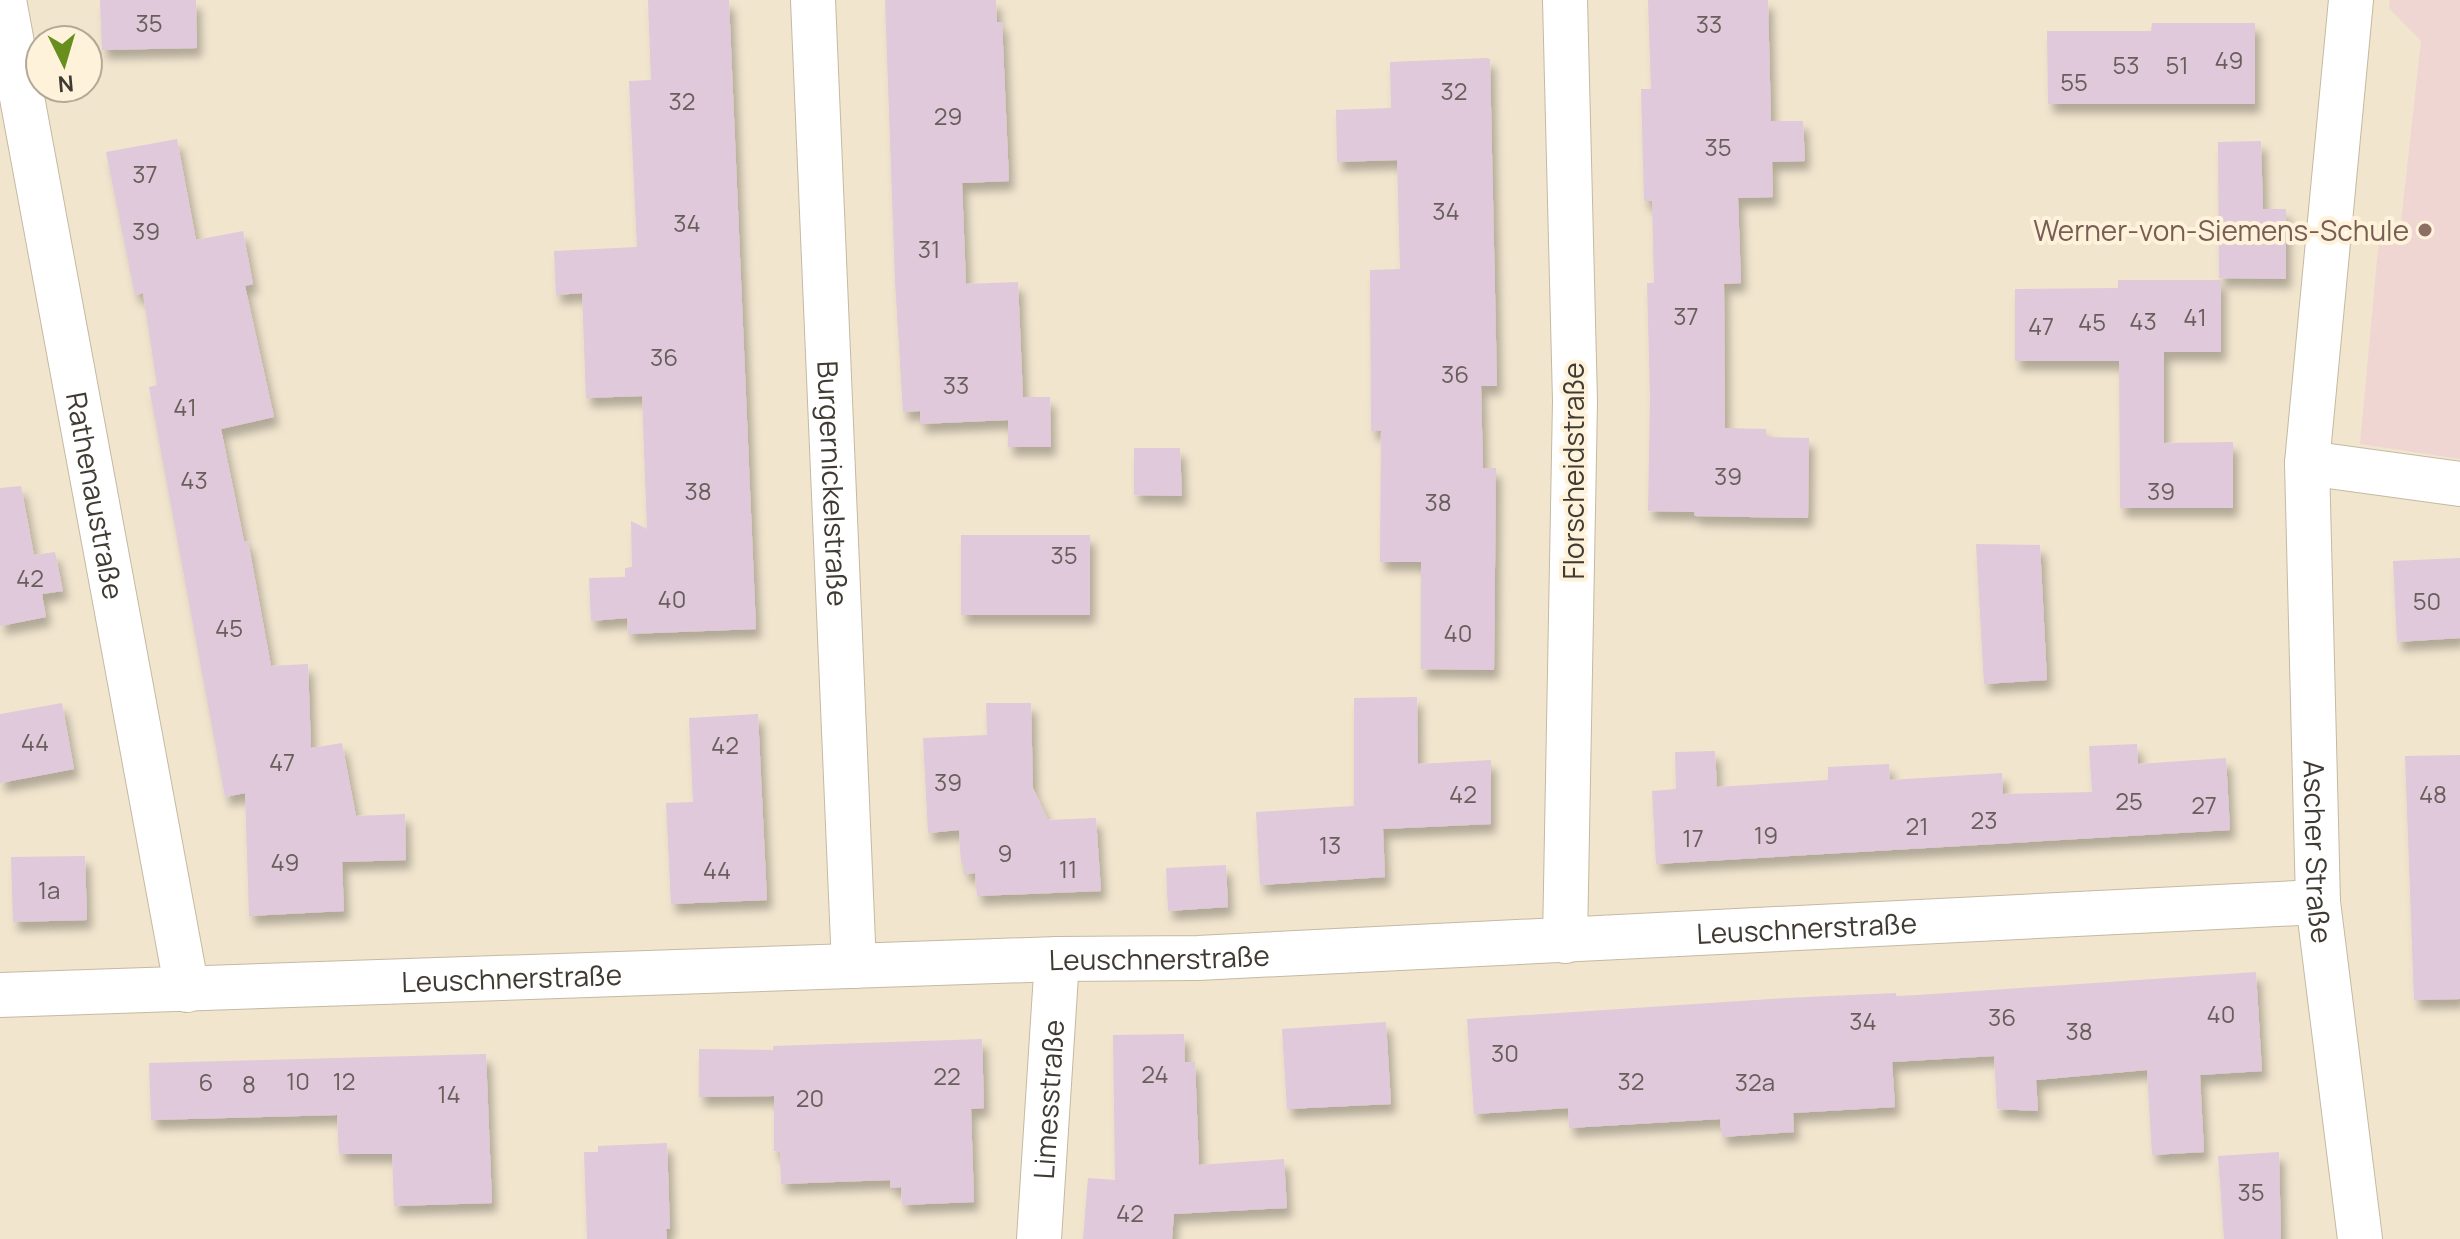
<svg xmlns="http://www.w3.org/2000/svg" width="2460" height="1239" viewBox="0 0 2460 1239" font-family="Manrope,sans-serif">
	<defs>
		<filter id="shadow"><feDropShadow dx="5" dy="9" stdDeviation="4" flood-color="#0004"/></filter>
	</defs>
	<rect width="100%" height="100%" fill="#f1e5ce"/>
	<path fill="#f0d6d2" d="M2390,0H2460V459L2360,444L2379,238L2401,222L2421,41L2389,8Z"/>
	<path fill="#dfc9da" filter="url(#shadow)" d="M100,0H196L197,48L102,50Z
		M648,0H729L756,629L628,634L627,618L591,621L589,578L625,577V568L632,567L631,521L647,529L642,396L586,398L582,293L556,295L554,251L637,247L629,81L651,80Z
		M885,0H996L997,22H1002L1009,181L962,183L966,284L1018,282L1023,397H1050L1051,447H1008V420L920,424V411L903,412L895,281Z
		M1648,0H1768L1771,121H1803L1805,161L1772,162L1773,197L1738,198L1741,283L1724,284L1725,428L1766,429L1767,437L1809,438L1808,518L1695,516L1694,512L1648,511L1650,395L1647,283H1654L1652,201H1644L1641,89H1651Z
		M2152,23H2255V104H2048L2047,31H2151Z
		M1487,58L1490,59L1497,386H1481L1483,468H1496L1494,670L1421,669V562H1380L1381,431H1371L1370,270L1400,269L1397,160L1337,162L1336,110L1391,108L1390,62Z
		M177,139L196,240L243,231L253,284L245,286L274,417L221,429L244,541H248L271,666L308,664L311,748L342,743L356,816L405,814L406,860L342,862L344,911L249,916L245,793L225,797L149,387L157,385L143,293L135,295L106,152Z
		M2261,141L2263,209H2286V279L2219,278L2218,142Z
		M2118,280H2221V352H2164V443L2233,442V508H2120L2119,361H2015V289L2118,288Z
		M1134,448H1180L1182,496L1134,495Z
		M21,486L34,555L55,552L63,591L42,594L46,617L0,626V488Z
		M961,535H1090V615H961Z
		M1976,544L2040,545L2047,680L1984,684Z
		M2460,558V638L2397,642L2393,561Z
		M1417,697L1418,764L1491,760V824L1383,829L1385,877L1260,885L1256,812L1354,806V698Z
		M62,703L74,769L0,783V714Z
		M986,703H1031L1033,788L1048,820L1096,818L1101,891L977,896L975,873L964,874V863H961L959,830L928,833L923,738L987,735Z
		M758,714L767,900L671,904L666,803L693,802L689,718Z
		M2137,744L2138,764L2226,758L2230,830L1656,864L1652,791L1676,789L1675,752L1715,751L1717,787L1828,780V767L1889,764L1890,780L2002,773L2003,794L2092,792L2089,746Z
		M2460,755V999L2414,1000L2405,756Z
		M85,856L87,920L13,922L11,857Z
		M1226,865L1228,907L1168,911L1166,868Z
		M2256,972L2262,1071L2200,1075L2204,1152L2152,1155L2147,1070L2036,1080L2038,1111L1997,1109L1994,1056L1892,1062L1895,1107L1793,1113L1794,1132L1722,1137L1720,1119L1569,1128L1568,1108L1474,1114L1467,1019L1786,998L1896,993V996L1918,995Z
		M1386,1022L1391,1104L1287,1109L1282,1029Z
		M1184,1034L1185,1062H1195L1199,1165L1284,1159L1287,1208L1174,1214L1172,1239H1083L1088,1178L1115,1180L1113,1035Z
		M982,1039L984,1108L971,1109L974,1202L902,1205L901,1187L890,1188V1180L781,1184L780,1152L774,1151V1096L699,1097V1049L773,1050V1046Z
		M486,1054L492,1203L394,1206L392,1154H339L337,1115L151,1120L149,1063Z
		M667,1143L670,1229H666L667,1239H587L584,1152H598V1146Z
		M2279,1152L2281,1239H2224L2218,1156Z"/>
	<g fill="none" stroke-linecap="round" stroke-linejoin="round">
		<g stroke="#c5b9a3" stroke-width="46">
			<g id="minor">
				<path id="s1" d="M4,0L187,990"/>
				<path id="s2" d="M813,0L854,966"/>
				<path d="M1565,0L1575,401L1565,941"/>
				<path id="s3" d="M2351,0L2307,463L2318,902L2360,1239"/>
				<path d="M2307,463L2460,484"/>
				<path id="s4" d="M0,995L1057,959L1198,958L2318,902"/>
				<path id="s5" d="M1039,1239L1057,959"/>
			</g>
		</g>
		<use href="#minor" stroke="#fff" stroke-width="44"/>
	</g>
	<circle fill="#8d6e63" stroke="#fff2db" stroke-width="3" cx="2425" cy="230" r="8"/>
	<g text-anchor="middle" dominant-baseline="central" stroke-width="8" stroke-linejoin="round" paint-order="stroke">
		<g font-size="24" fill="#685e5c">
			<text x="149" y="22">35</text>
			<text x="1709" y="23">33</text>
			<text x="2229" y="59">49</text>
			<text x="2126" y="64">53</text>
			<text x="2177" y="64">51</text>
			<text x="2074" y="81">55</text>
			<text x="1454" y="90">32</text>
			<text x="682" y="100">32</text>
			<text x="948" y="115">29</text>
			<text x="1718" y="146">35</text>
			<text x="145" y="173">37</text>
			<text x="1446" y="210">34</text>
			<text x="687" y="222">34</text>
			<text x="146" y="230">39</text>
			<text x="929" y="248">31</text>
			<text x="1686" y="315">37</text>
			<text x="2195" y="316">41</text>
			<text x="2143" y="320">43</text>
			<text x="2092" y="321">45</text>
			<text x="2041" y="325">47</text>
			<text x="664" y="356">36</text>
			<text x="1455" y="373">36</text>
			<text x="956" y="384">33</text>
			<text x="185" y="406">41</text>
			<text x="1728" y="475">39</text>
			<text x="194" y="479">43</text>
			<text x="698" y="490">38</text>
			<text x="2161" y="490">39</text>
			<text x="1438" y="501">38</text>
			<text x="1064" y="554">35</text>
			<text x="30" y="577">42</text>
			<text x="672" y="598">40</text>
			<text x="2427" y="600">50</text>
			<text x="229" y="627">45</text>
			<text x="1458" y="632">40</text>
			<text x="35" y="741">44</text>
			<text x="725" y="744">42</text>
			<text x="282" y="761">47</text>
			<text x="948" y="781">39</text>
			<text x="1463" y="793">42</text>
			<text x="2433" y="793">48</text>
			<text x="2129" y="800">25</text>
			<text x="2204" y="804">27</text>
			<text x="1984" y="819">23</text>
			<text x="1917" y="825">21</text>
			<text x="1766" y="834">19</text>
			<text x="1693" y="837">17</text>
			<text x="1330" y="844">13</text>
			<text x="1005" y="852">9</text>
			<text x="285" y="861">49</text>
			<text x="1068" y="868">11</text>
			<text x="717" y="869">44</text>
			<text x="49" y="889">1a</text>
			<text x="2221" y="1013">40</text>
			<text x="2002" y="1016">36</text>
			<text x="1863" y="1020">34</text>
			<text x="2079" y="1030">38</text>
			<text x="1505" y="1052">30</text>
			<text x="1155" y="1073">24</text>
			<text x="947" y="1075">22</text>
			<text x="298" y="1080">10</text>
			<text x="344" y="1080">12</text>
			<text x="1631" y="1080">32</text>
			<text x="206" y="1081">6</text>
			<text x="1755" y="1081">32a</text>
			<text x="249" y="1083">8</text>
			<text x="449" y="1093">14</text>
			<text x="810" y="1097">20</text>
			<text x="2251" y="1191">35</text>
			<text x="1130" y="1212">42</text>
		</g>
		<g font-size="28" fill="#785e54" stroke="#fff2db" text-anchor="end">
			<text x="2409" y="230">Werner-von-Siemens-Schule</text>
		</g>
		<g font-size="28" fill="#403b32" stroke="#fff2db">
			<text transform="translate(1573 471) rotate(-90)">Florscheidstraße</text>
			<text stroke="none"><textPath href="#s2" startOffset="484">Burgernickelstraße</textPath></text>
			<text stroke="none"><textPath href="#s1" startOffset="504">Rathenaustraße</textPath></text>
			<text stroke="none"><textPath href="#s3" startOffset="854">Ascher Straße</textPath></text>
			<text stroke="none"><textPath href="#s4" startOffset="1808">Leuschnerstraße</textPath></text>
			<text stroke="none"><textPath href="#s4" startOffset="1160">Leuschnerstraße</textPath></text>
			<text stroke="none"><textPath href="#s4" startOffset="512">Leuschnerstraße</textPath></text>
			<text stroke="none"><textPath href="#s5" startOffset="140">Limesstraße</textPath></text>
		</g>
	</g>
	<g transform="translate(64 64) rotate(175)"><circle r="38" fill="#fff2db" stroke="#b3a997" stroke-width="2"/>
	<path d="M0-6L14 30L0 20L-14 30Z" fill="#688f1d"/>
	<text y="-12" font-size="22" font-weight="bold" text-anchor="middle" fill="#403b32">N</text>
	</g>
</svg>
